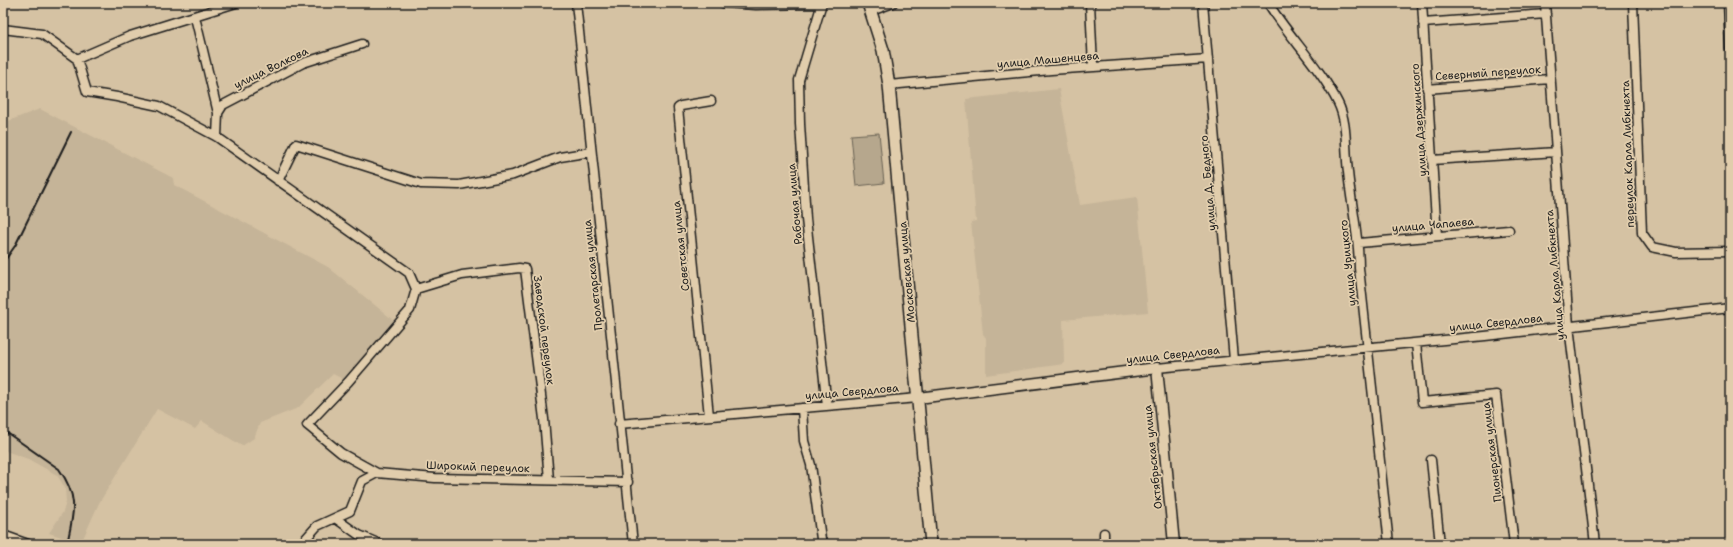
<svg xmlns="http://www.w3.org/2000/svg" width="1733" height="547" viewBox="0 0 1733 547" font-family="'Shantell Sans',sans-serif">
	<rect width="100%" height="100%" fill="#d5c2a3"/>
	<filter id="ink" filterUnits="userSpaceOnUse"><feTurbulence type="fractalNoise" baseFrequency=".025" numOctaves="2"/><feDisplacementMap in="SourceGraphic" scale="8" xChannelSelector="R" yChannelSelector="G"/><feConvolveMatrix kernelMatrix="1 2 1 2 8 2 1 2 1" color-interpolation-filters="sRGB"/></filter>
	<g filter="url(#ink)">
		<path fill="#c5b498" d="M1059,89L1080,205L1137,197L1148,312L1063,320L1064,364L986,375V338L983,334L971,222L976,221L966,99Z
			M40,109L173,178L174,185L328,267L398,324L353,384L333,374L298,408L260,423L254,438L242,446L202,421L195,429L157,409L99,503L81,543L49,533L63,512L66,502L65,488L57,475L28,459L3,450V123Z"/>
		<path fill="#b6a78d" stroke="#696254" d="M879,133L884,183L856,186L851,135Z"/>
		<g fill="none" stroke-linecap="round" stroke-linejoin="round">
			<g stroke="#1c1c1c" stroke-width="11">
				<path id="minor" d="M576,3L633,544
					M723,3L756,5L822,4
					M822,3L799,80L800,124L806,219L827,406
					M1090,3L1093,67
					M1203,3L1234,360
					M1268,3C1289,37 1320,67 1338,103C1348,123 1345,150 1348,172C1351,204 1359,235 1359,268L1389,544
					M1422,3L1437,236
					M1545,3L1569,326L1595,544
					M1633,3L1642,233L1652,247L1676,252L1730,251
					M1728,3L1730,48
					M871,11L893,3
					M195,17L218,113
					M1423,23L1546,14
					M3,29L42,34L77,59L130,36L236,3
					M77,59L87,92L117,97L159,106L217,137L409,273L416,289L410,310L348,382L307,425L341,453L377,473
					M889,85L1051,70L1208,59
					M1427,89L1550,79
					M217,137L218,113L223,105L303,63L362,44
					M1432,160L1556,152
					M278,181L296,144L421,184L459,185L513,175L560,157L591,152
					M1359,243L1509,230
					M416,289L462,275L519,268L525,269L544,419L549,480
					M1416,343L1422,402L1496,395L1514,544
					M1157,368L1485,336L1730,308
					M802,408L804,441L811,465L821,539L825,544
					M709,416L678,108L681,106L711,101
					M619,424L918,398
					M1431,460L1440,544
					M335,518L359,535L380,544
					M1104,533V544
					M3,535L28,544
					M301,544L317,526L350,511L362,481L377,473L435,478L628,482"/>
			</g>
			<g stroke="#1c1c1c" stroke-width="13">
				<path id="tertiary" d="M918,398L1157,368L1174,544"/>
			</g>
			<g stroke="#1c1c1c" stroke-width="14">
				<path id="secondary" d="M868,3L883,50L889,85L931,544"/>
			</g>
			<use href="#minor" stroke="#e1cdac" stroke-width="8"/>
			<use href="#tertiary" stroke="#e1cdac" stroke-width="10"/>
			<use href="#secondary" stroke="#e1cdac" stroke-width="11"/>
			<path stroke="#1c1c1c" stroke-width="2" d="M3,263L15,246L71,132
				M3,430L59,469C79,497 74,512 67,544"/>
		</g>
	</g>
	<g text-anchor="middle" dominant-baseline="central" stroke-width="3.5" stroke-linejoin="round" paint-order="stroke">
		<g font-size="11" fill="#1c1c1c" stroke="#e1cdac">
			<text transform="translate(1048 60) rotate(-5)">улица Машенцева</text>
			<text transform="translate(271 68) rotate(-26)">улица Волкова</text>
			<text transform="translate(1488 73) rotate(-4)">Северный переулок</text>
			<text transform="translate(1419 120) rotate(-94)">улица Дзержинского</text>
			<text transform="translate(1628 154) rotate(-92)">переулок Карла Либкнехта</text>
			<text transform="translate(1208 183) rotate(-95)">улица Д. Бедного</text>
			<text transform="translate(795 204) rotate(-95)">Рабочая улица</text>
			<text transform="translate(1433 225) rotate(-5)">улица Чапаева</text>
			<text transform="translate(681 246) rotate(-96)">Советская улица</text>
			<text transform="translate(1348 263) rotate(-96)">улица Урицкого</text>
			<text transform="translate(907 272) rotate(-95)">Московская улица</text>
			<text transform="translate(593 275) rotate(-96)">Пролетарская улица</text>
			<text transform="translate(1555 275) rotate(-95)">улица Карла Либкнехта</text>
			<text transform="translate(1496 323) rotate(-6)">улица Свердлова</text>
			<text transform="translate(544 330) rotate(83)">Заводской переулок</text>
			<text transform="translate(1173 355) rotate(-6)">улица Свердлова</text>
			<text transform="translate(852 392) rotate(-5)">улица Свердлова</text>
			<text transform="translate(1492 452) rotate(-97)">Пионерская улица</text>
			<text transform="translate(1153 457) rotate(-96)">Октябрьская улица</text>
			<text transform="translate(478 467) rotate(2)">Широкий переулок</text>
		</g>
	</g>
	<rect width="1733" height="547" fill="none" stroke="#e1cdac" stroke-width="16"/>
	<rect x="8" y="8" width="1717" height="531" fill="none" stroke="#1c1c1c" stroke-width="1.5" filter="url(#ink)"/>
</svg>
